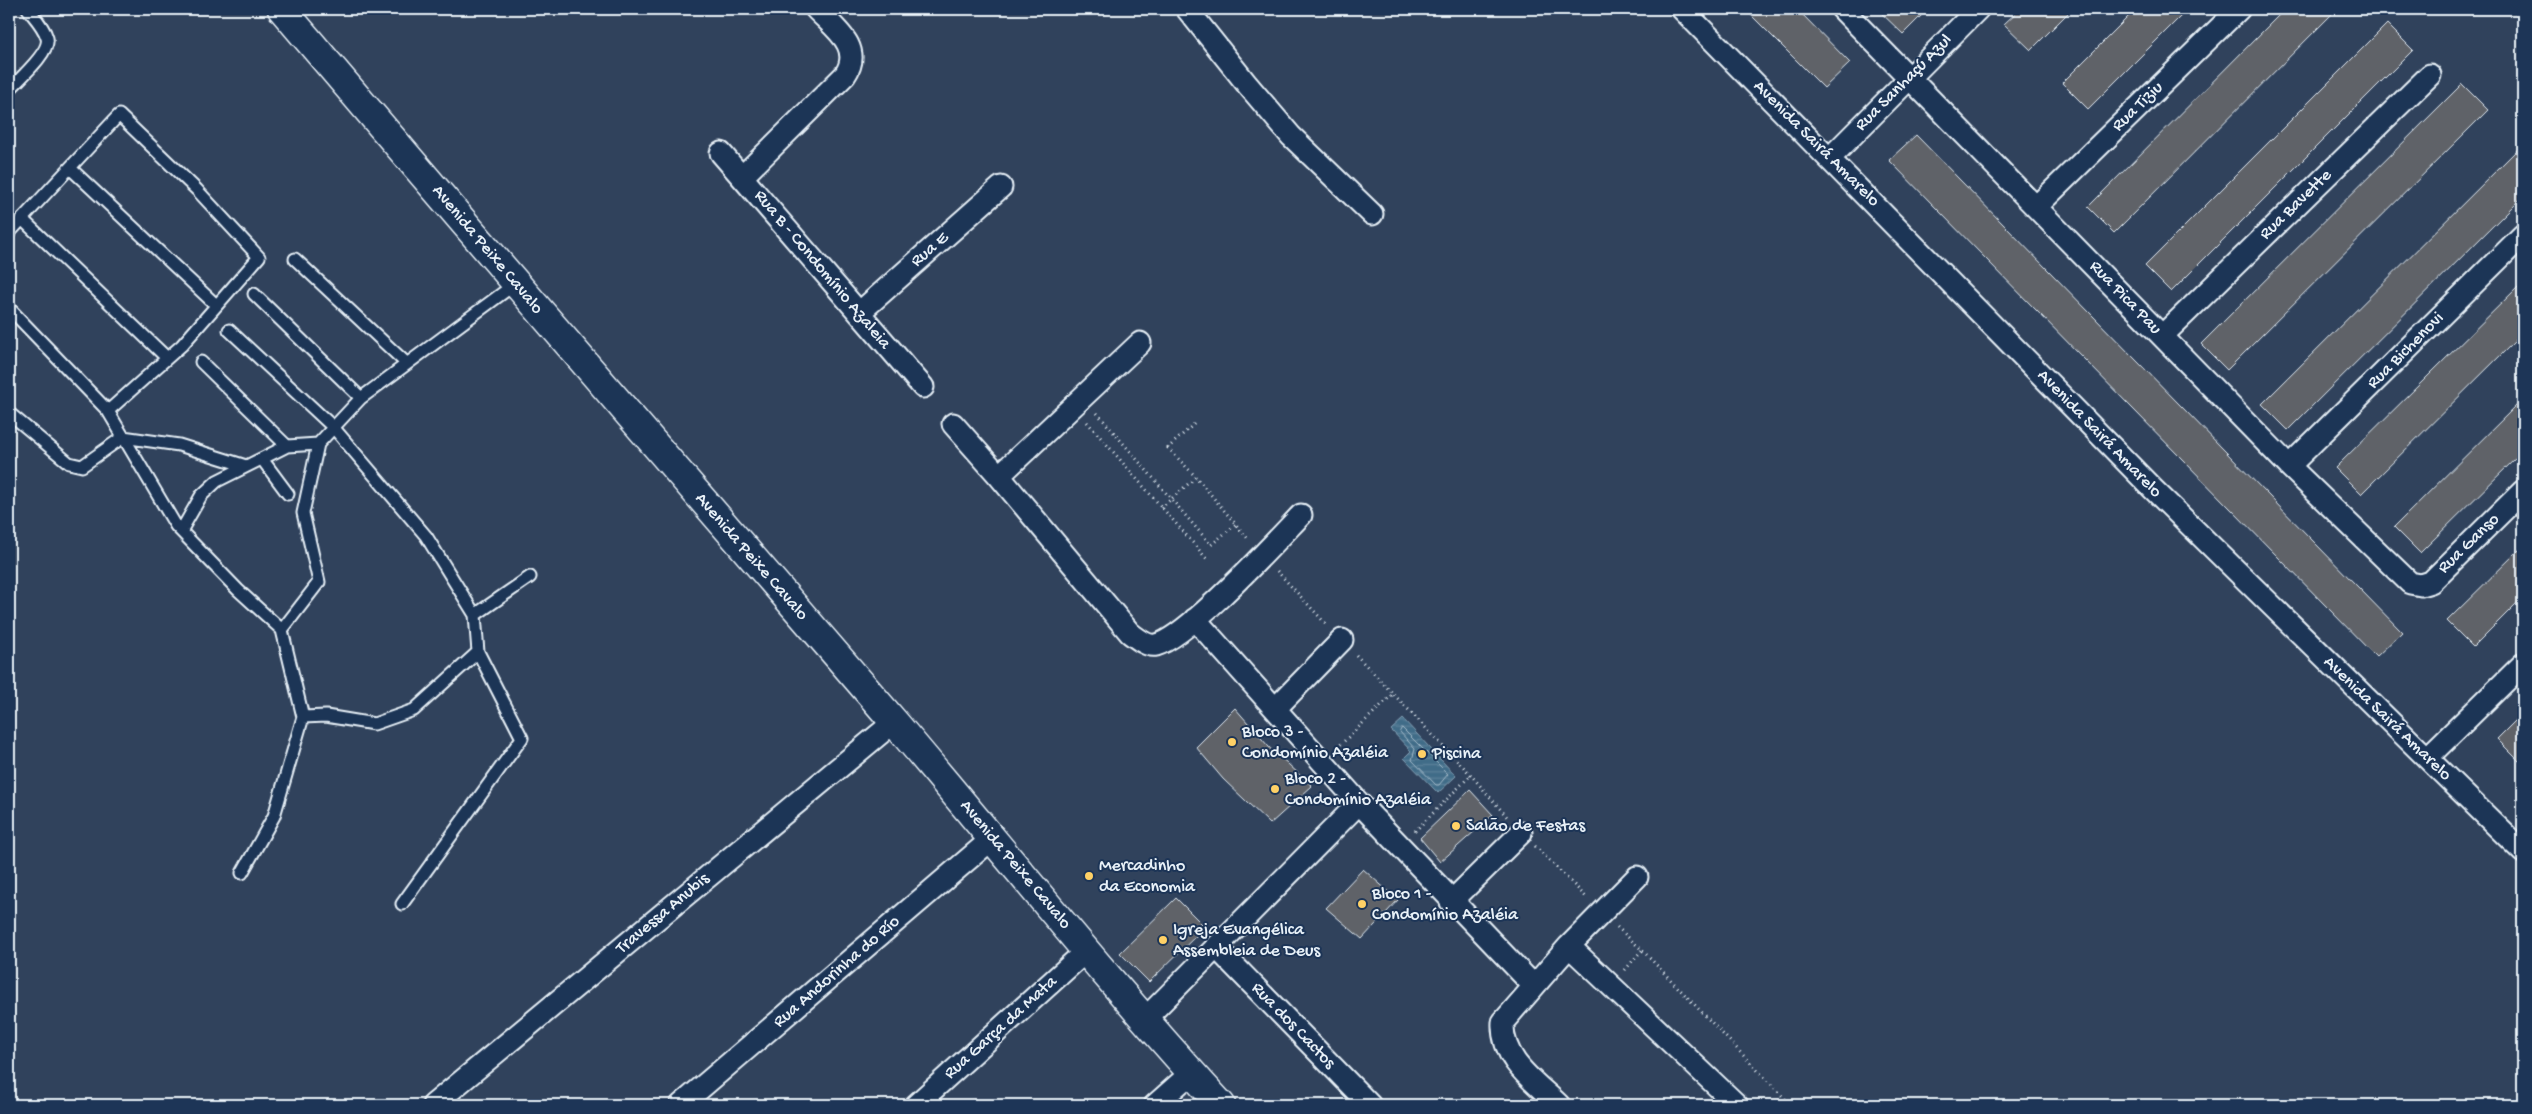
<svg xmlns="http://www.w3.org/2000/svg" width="2532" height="1114" viewBox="0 0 2532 1114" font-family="'Gochi Hand',sans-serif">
	<defs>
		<pattern id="water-rules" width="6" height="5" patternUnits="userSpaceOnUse" patternTransform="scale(1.25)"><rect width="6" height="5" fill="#416c88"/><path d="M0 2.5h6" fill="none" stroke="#5c819a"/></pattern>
	</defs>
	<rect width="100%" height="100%" fill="#30425c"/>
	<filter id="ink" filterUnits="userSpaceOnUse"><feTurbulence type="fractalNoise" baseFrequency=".02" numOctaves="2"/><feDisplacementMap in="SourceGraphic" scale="10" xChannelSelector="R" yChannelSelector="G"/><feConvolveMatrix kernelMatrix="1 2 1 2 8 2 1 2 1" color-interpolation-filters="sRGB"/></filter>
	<g filter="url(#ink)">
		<path fill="url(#water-rules)" stroke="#84a1b5" d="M1403,719L1456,776L1438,793L1404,758L1411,751L1391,730Z"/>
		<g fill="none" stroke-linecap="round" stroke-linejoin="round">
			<path stroke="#a5bccb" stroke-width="1" d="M1402,728L1448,774L1439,785H1436L1412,760L1415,749L1400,732Z"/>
		</g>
		<path fill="#5e6268" stroke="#e8f1f8" d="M1745,9H1797L1850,63L1824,88Z
			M1877,9H1928L1903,34Z
			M2020,9H2072L2031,50L2004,24Z
			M2136,9H2188L2088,109L2062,83Z
			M2285,9H2337L2114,233L2088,207Z
			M2387,24L2413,50L2171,292L2145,266Z
			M2462,84L2488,110L2227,370L2201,344Z
			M1916,135L2402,632L2376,657L1889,160Z
			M2523,144V196L2288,430L2262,404Z
			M2523,282V333L2361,494L2335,468Z
			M2523,399V451L2420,553L2394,527Z
			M2523,546V597L2473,647L2447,621Z
			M1235,708L1275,754L1276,753L1312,786L1270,824L1223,779L1196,747Z
			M2523,713V765L2497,739Z
			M1470,790L1493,815L1440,862L1420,838Z
			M1363,869L1398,900L1362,939L1326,908Z
			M1176,898L1205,927L1149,982L1120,953Z"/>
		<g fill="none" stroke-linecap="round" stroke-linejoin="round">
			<g stroke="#e8f1f8" stroke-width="15">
				<path id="lane" d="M9,90C18,80 51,52 47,38C44,27 35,18 28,9
					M70,168L216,305
					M22,219L167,358
					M9,233L119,115L197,190L259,257L182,345L108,411
					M295,259L406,363
					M254,294L361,398
					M9,308L108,411L176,526L238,590L282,630L303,717L274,816L242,873
					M229,330L333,427L426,536L475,615L478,652L522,738L402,904
					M201,362L287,446L318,444
					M9,413L69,463L82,466L123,437L179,445L246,466
					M262,459L288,494
					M181,531L201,496L217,481L287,446
					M475,615L530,577
					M282,630L319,582L303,513L318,444L361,398L515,284
					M303,717L326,716L374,724L414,710L478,652"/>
			</g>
			<g stroke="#e8f1f8" stroke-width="25">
				<path id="street" d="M1187,9L1246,83L1291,136L1372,214
					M1682,9L2153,489L2523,852
					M1842,9L2289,466L2410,583L2421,585L2431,582L2523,491
					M721,153L923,387
					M1830,158L1978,9
					M743,176L845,75C864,47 834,28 816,9
					M2037,206L2239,9
					M859,313L1001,187
					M2162,336L2430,75
					M953,424L999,476L1130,633C1137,638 1147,647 1156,645C1188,637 1275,542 1301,515
					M2289,466L2523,235
					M999,476L1140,343
					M1195,619L1359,803L1533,985
					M1275,709L1342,640
					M2427,758L2523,664
					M1451,902L1521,833
					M1569,946L1737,1105
					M1216,947L1370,1105
					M1146,1018L1359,803
					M433,1105L894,722
					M681,1105L993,838
					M916,1105L1086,951
					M1155,1105L1191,1073
					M1559,1105C1534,1081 1501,1060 1503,1022L1569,946L1637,877"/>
			</g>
			<g stroke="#e8f1f8" stroke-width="31">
				<path id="secondary" d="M282,9C485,249 691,486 896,724C1004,851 1108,982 1221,1105"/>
			</g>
			<path stroke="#e8f1f8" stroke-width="3" stroke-dasharray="1 4" stroke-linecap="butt" d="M1097,413L1211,545L1236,524
				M1087,422L1207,559
				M1194,424L1168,448L1196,477
				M1161,508L1196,477L1249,540
				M1277,571L1327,625
				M1356,655L1471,775L1508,818
				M1337,748L1392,695
				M1415,831L1471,775
				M1535,846L1587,898
				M1617,927L1642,950L1791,1105
				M1625,970L1642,950"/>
			<use href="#lane" stroke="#1d3557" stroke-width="11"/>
			<use href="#street" stroke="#1d3557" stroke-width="21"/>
			<use href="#secondary" stroke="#1d3557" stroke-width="28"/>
		</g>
	</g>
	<g fill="#ffd166" stroke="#1d3557" stroke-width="2">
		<circle cx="1232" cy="742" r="5"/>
		<circle cx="1422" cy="754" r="5"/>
		<circle cx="1275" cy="789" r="5"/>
		<circle cx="1456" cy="826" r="5"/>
		<circle cx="1089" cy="876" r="5"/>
		<circle cx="1362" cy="904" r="5"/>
		<circle cx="1163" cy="940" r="5"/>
	</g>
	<g text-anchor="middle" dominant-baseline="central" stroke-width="4" stroke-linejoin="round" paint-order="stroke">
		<g font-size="18" fill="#e8f1f8" stroke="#1d3557">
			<text transform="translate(1904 83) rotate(-45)">Rua Sanhaçú Azul</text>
			<text transform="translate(2138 107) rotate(-44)">Rua Tiziu</text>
			<text transform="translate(1816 144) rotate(45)">Avenida Sairá Amarelo</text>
			<text transform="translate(2296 205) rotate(-44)">Rua Bavette</text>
			<text transform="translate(487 250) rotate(50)">Avenida Peixe Cavalo</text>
			<text transform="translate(930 250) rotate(-41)">Rua E</text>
			<text transform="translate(822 270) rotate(50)">Rua B - Condomínio Azaleia</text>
			<text transform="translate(2125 298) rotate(46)">Rua Pica Pau</text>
			<text transform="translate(2406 351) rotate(-45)">Rua Bichenovi</text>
			<text transform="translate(2099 434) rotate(46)">Avenida Sairá Amarelo</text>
			<text transform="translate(2469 544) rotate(-44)">Rua Ganso</text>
			<text transform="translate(751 557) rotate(49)">Avenida Peixe Cavalo</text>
			<text transform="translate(2387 719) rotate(44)">Avenida Sairá Amarelo</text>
			<text transform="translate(1015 865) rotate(50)">Avenida Peixe Cavalo</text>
			<text transform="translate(663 914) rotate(-40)">Travessa Anubis</text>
			<text transform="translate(837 972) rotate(-41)">Rua Andorinha do Río</text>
			<text transform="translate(1293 1026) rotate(46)">Rua dos Cactos</text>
			<text transform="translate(1001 1028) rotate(-42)">Rua Garça da Mata</text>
		</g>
		<g font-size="18" fill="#e8f1f8" stroke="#1d3557" text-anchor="start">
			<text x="1242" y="732">Bloco 3 -<tspan x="1242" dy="21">Condomínio Azaléia</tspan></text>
			<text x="1432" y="754">Piscina</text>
			<text x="1285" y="779">Bloco 2 -<tspan x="1285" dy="21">Condomínio Azaléia</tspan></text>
			<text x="1466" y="826">Salão de Festas</text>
			<text x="1099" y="866">Mercadinho<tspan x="1099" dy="21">da Economia</tspan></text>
			<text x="1372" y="894">Bloco 1 -<tspan x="1372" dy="21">Condomínio Azaléia</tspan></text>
			<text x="1173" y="930">Igreja Evangélica<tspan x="1173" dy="21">Assembleia de Deus</tspan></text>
		</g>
	</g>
	<rect width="2532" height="1114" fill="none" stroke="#1d3557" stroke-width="30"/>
	<rect x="15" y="15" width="2502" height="1084" fill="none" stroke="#e8f1f8" stroke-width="2" filter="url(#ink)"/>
</svg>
